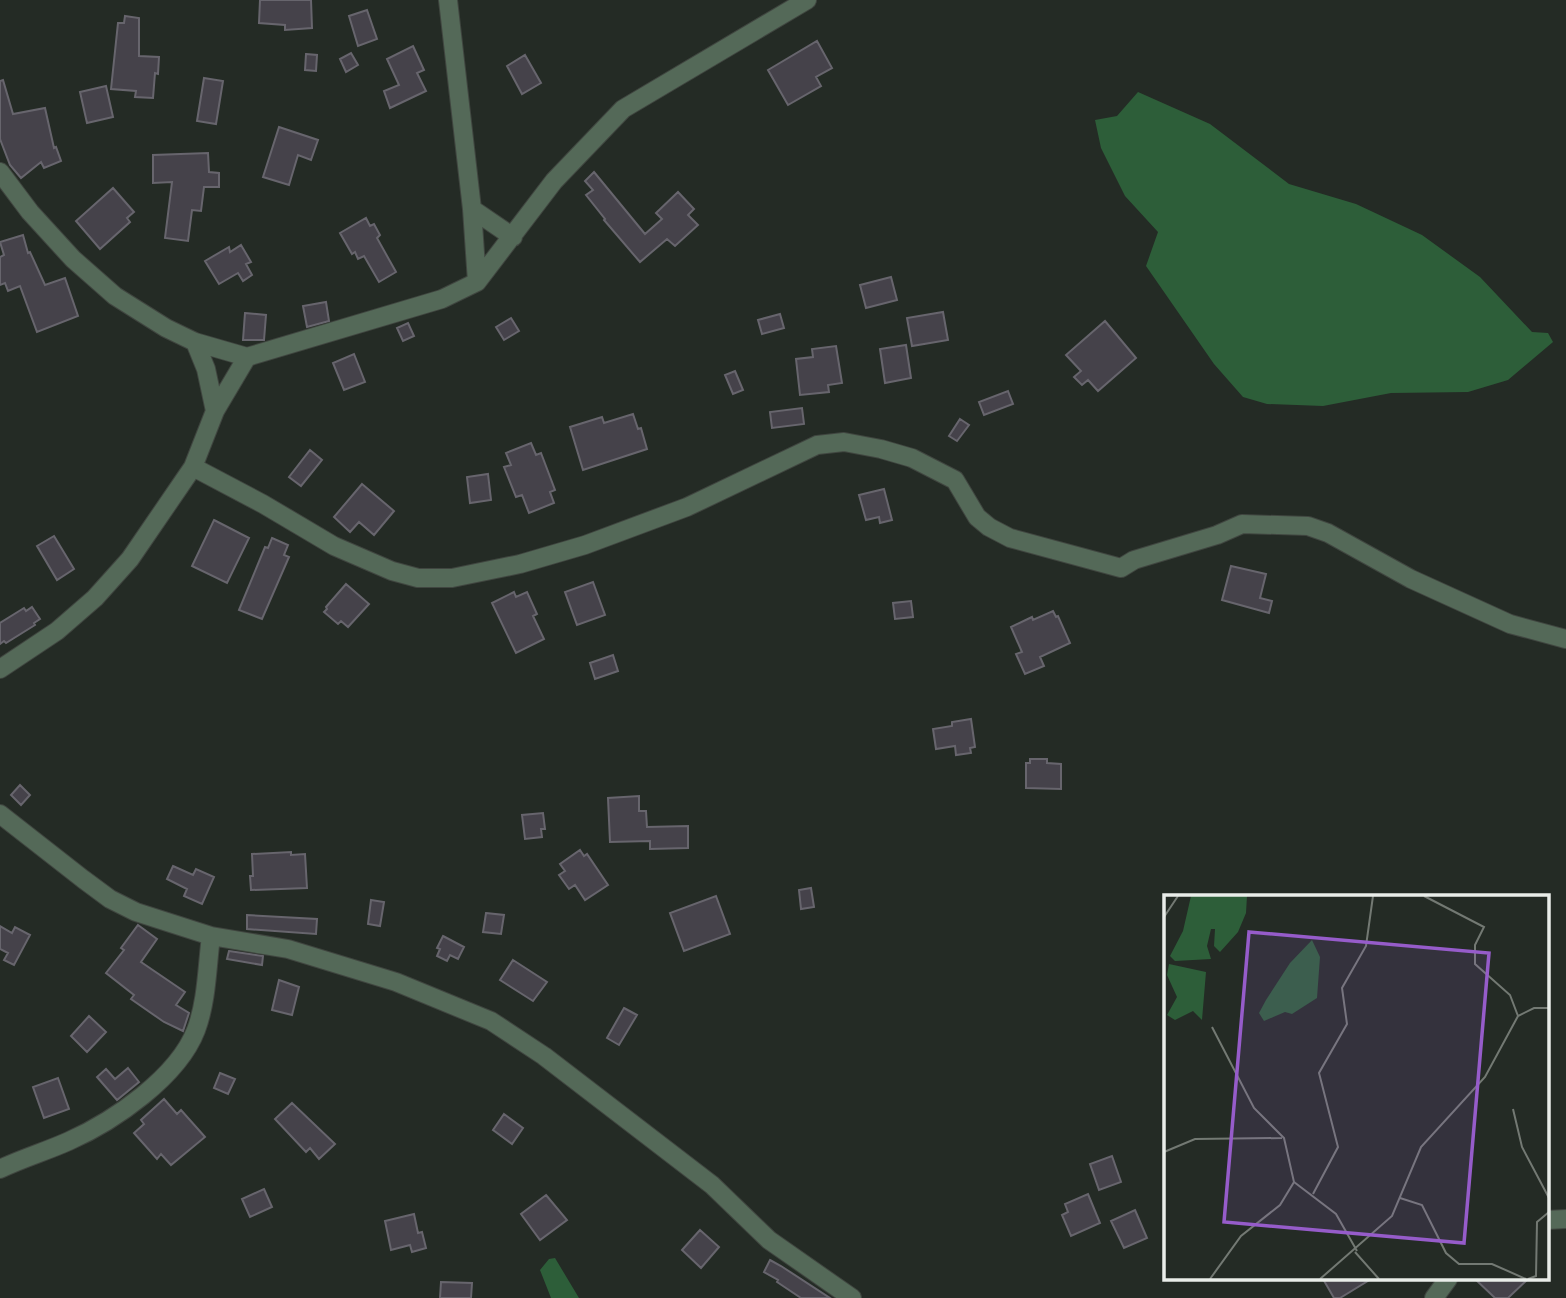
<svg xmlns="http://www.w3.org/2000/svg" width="1566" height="1298" viewBox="0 0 1566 1298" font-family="'Open Sans',sans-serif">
	<rect width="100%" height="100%" fill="#242b25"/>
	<path fill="#2d5e39" d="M1138,92L1210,124L1289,184L1356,204L1422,235L1480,277L1532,332L1548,333L1553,342L1508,380L1468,392L1391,393L1323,406L1267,404L1243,397L1214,364L1146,266L1158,232L1125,196L1101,148L1095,120L1117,116Z
		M555,1258L579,1298H551L540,1270L549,1259Z"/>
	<path fill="#45424a" stroke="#67656d" stroke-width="2" d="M260,0H311L312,28L285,30V25L259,23Z
		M367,10L377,39L358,46L349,16Z
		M125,16L139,18V56L159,57L158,74L155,73L153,98L135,97L136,91L111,89L118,23H124Z
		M817,41L832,68L816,77L821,86L788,105L768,70Z
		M413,46L424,70L417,73L426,91L390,108L384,91L399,85L387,59Z
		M351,53L358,65L346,72L340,59Z
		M306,54L317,55L316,71L305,70Z
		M525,55L541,83L522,94L507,66Z
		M204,78L223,81L216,124L197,121Z
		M3,80L13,114L45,108L54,148L56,147L61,161L44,168L41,162L21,178L10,165L0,139V81Z
		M106,86L113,117L87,123L80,92Z
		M279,127L318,140L311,160L298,155L289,185L263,177Z
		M208,153L209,172L219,173V187H204L201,211L192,210L188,241L165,238L172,182L153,183V155Z
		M594,172L645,234L662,219L656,213L678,192L694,209L688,215L698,225L675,246L667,239L640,262L604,220L605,219L586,195L593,190L585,181Z
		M113,188L134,212L127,218L130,222L100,249L76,221Z
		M366,218L370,226L374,224L380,235L377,238L396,272L379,282L364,256L358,259L355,252L352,254L340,233Z
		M23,235L28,253L30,252L45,285L65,278L78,316L37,332L20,286L8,291L5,283L0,285V257L4,255L0,242Z
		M241,245L251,262L246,264L252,275L243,281L238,273L219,284L205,261L229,247L230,252Z
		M891,277L897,300L866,308L860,285Z
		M326,302L329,321L307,327L303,306Z
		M943,312L948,340L912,346L907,318Z
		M245,313L266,315L264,340H243Z
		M780,314L784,328L762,334L758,320Z
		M511,318L519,331L504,340L496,327Z
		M1105,321L1136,358L1098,391L1088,380L1082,385L1074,377L1081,371L1066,355Z
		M408,323L414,336L403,341L397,328Z
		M906,345L911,378L885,383L880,349Z
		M836,346L842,383L828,385L829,392L800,395L796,359L813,357L812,349Z
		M354,354L365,382L344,390L333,363Z
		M735,371L743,390L733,394L725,375Z
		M1008,391L1013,404L984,415L979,402Z
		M802,408L804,424L772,428L770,412Z
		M633,414L638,429L641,428L647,449L583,470L570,427L602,417L604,423Z
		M960,419L969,425L957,441L949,436Z
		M531,443L536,455L541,453L555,490L550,492L554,503L529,513L522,495L516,497L504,467L511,465L506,453Z
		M310,450L322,460L301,486L289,477Z
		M488,474L491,500L470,503L467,477Z
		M362,484L394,511L374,535L359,522L350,532L334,517Z
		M884,489L892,520L880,523L879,517L866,520L859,495Z
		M214,520L249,538L227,583L192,566Z
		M54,536L74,569L57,580L37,546Z
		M272,538L288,545L284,555L289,557L262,619L239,610L265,547L268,548Z
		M1231,566L1266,574L1260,598L1272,601L1269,613L1222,600Z
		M593,582L605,615L577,625L565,592Z
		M346,584L369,604L348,627L341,621L338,624L324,612L327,609L326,607Z
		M514,592L516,597L527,592L537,614L533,616L544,639L516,653L492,603Z
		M911,601L913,617L895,619L893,603Z
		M32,607L40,619L34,623L35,625L6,643L4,641L0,644V623L24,608L26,611Z
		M1053,611L1056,617L1058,616L1070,643L1040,657L1044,666L1025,674L1016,654L1022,652L1011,627L1032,617L1033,620Z
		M613,655L618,671L595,679L590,663Z
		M971,719L975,747L970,748L971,753L956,755L955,746L936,749L933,729L952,726V722Z
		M1030,759H1047V763L1061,764V789L1026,788V763H1030Z
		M20,785L30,795L21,805L11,795Z
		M639,796V811H646L647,827L688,826V848L650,849V841L610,842L608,798Z
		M543,813L545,829H541L542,837L525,839L522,815Z
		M580,850L584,856L587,854L608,885L585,900L575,885L569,889L559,875L565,871L560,864Z
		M291,852V855L305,854L307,888L251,890L250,876H253L252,854Z
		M173,866L193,875L196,869L214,877L202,904L184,896L187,889L167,879Z
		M811,888L814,907L801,909L799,890Z
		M716,896L730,934L684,951L670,913Z
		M371,900L384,902L380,926L368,924Z
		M486,913L504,915L501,934L483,932Z
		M247,915L317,919L316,934L247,929Z
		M138,925L157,939L141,962L185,992L176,1005L189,1013L183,1031L164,1022L131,999L134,995L106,973L124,950L121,948Z
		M0,926L12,933L15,927L30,935L14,965L4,960L8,953L0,949Z
		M443,936L464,947L458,959L450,955L447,961L437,956L440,949L437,948Z
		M229,951L263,956L262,965L227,959Z
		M513,960L547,982L533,1001L500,980Z
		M279,980L299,987L292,1015L272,1010Z
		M624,1008L637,1015L619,1045L607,1038Z
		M89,1016L106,1032L87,1052L71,1036Z
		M128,1068L139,1082L117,1100L97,1077L106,1069L115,1079Z
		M220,1073L235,1079L228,1094L214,1088Z
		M58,1078L69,1109L44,1118L33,1087Z
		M164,1099L177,1114L181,1110L205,1137L171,1165L161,1154L157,1159L134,1133L144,1124L141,1120Z
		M292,1103L335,1144L319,1159L310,1148L306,1152L275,1119Z
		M504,1114L523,1128L512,1144L493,1130Z
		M1112,1156L1121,1182L1099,1190L1090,1164Z
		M264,1189L272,1207L250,1217L242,1199Z
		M1088,1194L1100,1223L1071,1236L1062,1215L1068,1212L1065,1204Z
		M546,1195L567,1220L540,1240L521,1214Z
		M1135,1210L1147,1238L1124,1248L1111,1221Z
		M414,1214L418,1233L422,1232L426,1248L412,1252L410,1245L391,1250L385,1221Z
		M700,1230L719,1247L701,1268L682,1250Z
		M770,1260L781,1266L830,1298H801L777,1282L778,1280L764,1272Z
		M1323,1279H1371L1340,1298H1334Z
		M1475,1279H1528L1508,1298H1495Z
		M441,1282L472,1283L471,1298H440Z"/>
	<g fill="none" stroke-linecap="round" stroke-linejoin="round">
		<g stroke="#404640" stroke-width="20">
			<path id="minor" d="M448,0L472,209L477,282
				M0,172L30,212L73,259L115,296L166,328L195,342L247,357L442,299L477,282L554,181L623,109L807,0
				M472,209L513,237
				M195,342L206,369L215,411
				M193,467L263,504L334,546L392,571L418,578H452L520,564L585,545L687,507L817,445L844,442L881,449L912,458L955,480L977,517L989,527L1010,538L1121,568L1134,560L1217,535L1242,524L1308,526L1328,533L1411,579L1510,624L1566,639
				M0,669L57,631L95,598L130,559L193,467L215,411L247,357
				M0,814L83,879L110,899L136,912L211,936L288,949L396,982L491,1021L544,1056L712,1185L769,1240L852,1298
				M0,1169C23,1158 47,1151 69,1141C114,1121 178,1077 196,1030C207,1001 207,967 211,936
				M1547,1220L1566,1219
				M1434,1298L1448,1279"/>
		</g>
		<use href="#minor" stroke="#546958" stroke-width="18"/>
	</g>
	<g transform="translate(1164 895)">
		<rect width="385" height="385" fill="#242b25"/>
		<path d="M27,1H83L82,18L74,37L56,57L50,51L51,34H47L43,51L47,64L11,66L6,61L19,36ZM148,45L156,62L153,103L128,119L121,117L100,126L95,118L102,105L126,68ZM5,69L42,77L38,125L29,116L11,125L3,120L13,102L3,80Z" fill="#2d5e39"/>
		<path fill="none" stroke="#737973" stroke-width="2" d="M260,1L320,32L311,50V69L346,100L354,121M0,22L14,1M349,214L358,252L385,303M0,257L31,244L118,243M130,287L172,319L193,356M149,299L174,252L155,178L183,129L178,93L202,51L209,1M236,303L258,310L282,358L295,369H328L362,384M191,357L215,384M46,384L77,341L116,310L130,287L120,243L90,213L48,132M156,384L228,321L257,252L321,182L354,121L370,113H385M364,384L372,381L373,327L385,317"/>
		<path fill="#965cca" fill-opacity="0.15" stroke="#965cca" stroke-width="3.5" d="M85,37L325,58L300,348L60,327Z"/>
		<rect width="385" height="385" fill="none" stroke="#e9ede9" stroke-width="3.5"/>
	</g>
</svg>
